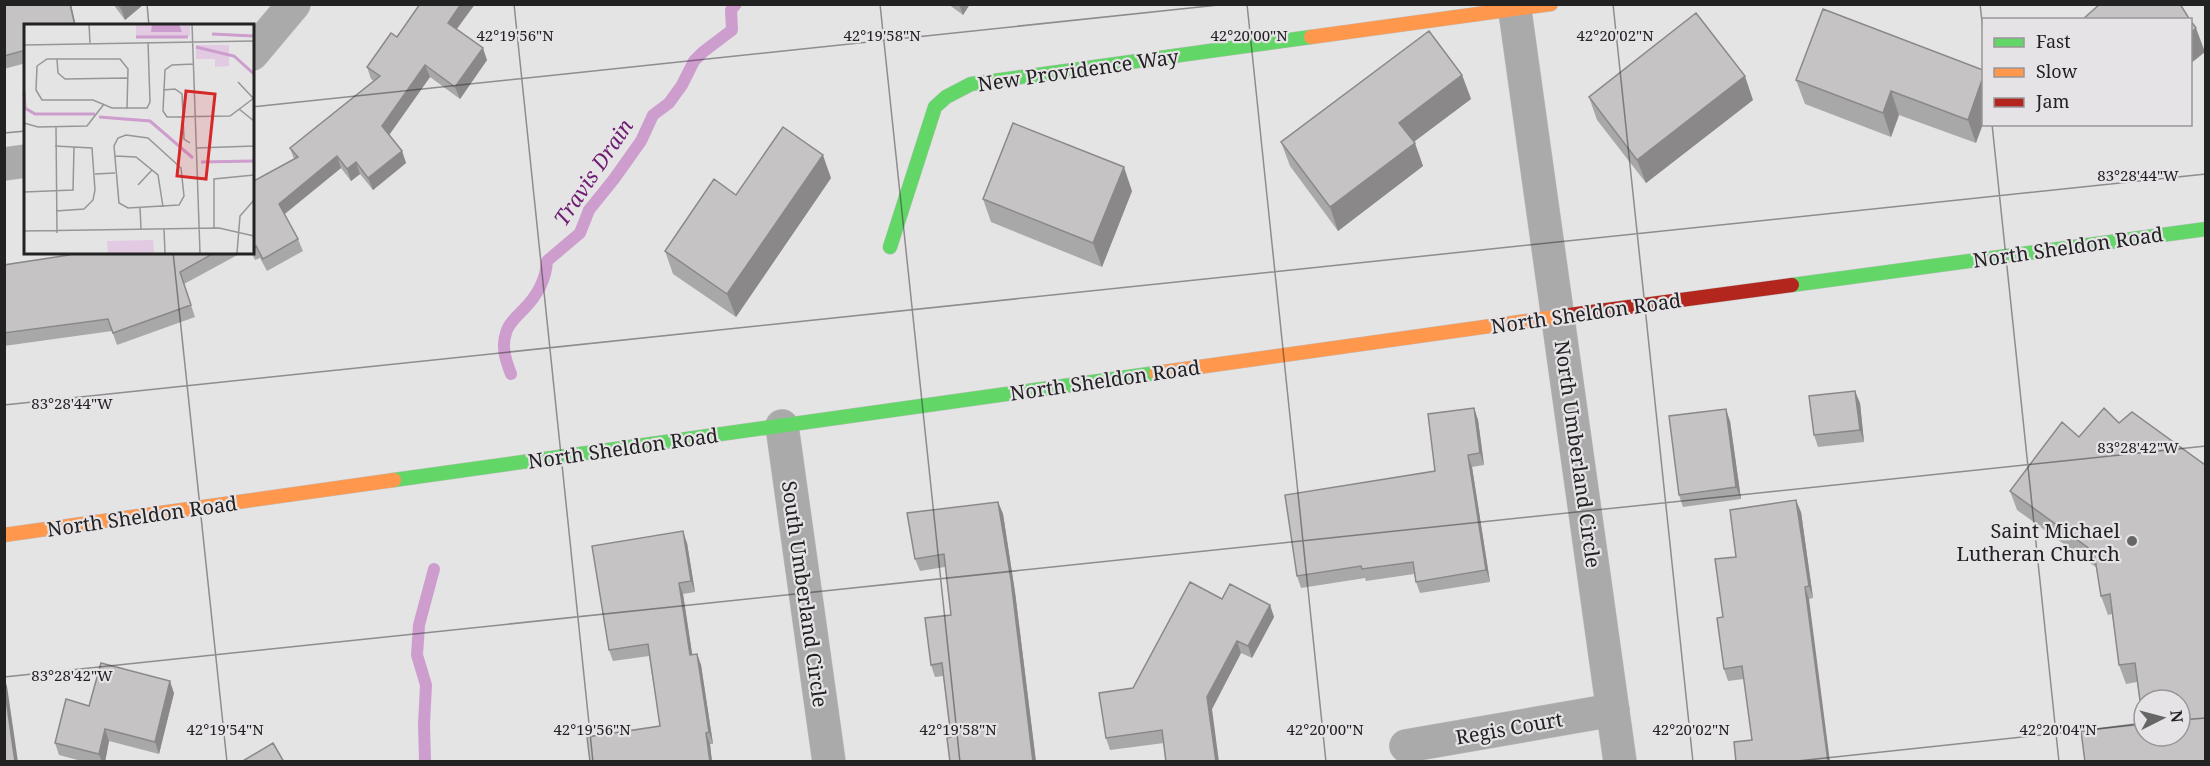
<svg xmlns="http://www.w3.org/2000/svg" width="2210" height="766" viewBox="0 0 2210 766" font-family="'Noto Serif',serif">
	<rect width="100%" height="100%" fill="#e5e4e5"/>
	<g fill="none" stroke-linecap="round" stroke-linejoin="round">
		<path stroke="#cd9dce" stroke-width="12" d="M511,374C506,361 501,347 506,333C508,324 517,316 523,310C537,296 546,281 547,261L580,233L589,210L614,179L641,141L653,115L669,103L682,85L694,61L703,52L732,30L731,10L736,4
			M425,762L424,724L426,685L417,655L419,625L434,569"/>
		<g stroke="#c2c1c2" stroke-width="34">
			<path id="street" d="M1514,4L1620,762
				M252,54L294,4
				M4,164L26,161
				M782,426L829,762
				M1406,746L1613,710"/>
		</g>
		<g stroke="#c2c1c2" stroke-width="15">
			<path id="fast" d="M890,247L935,107L946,97L971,84L1311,37
				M1792,285L2206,229
				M394,480L1156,373"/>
		</g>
		<g stroke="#c2c1c2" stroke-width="15">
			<path id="slow" d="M1311,37L1551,4
				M1156,373L1569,315
				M4,535L394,480"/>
		</g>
		<g stroke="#c2c1c2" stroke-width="15">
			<path id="jam" d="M1569,315L1792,285"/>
		</g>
		<use href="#street" stroke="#aaa" stroke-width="33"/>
		<use href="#fast" stroke="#63d668" stroke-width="14"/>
		<use href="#slow" stroke="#ff974d" stroke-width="14"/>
		<use href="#jam" stroke="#b3261e" stroke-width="14"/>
	</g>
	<path fill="#a9a8a9" d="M4,4L26,26V63L4,69Z
		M113,4H144L125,20Z
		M475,4L457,29L487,60L460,99L430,77L389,135L402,151L406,163L373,190L360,174L351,181L341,168L285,214L298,239L303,251L267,271L260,258L255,260L251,252H252V182L294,159L290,148L374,81L371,79L367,67L397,37Z
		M948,4H970L963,15Z
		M1983,70L1976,143L1899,115L1891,137L1805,104L1796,80Z
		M1462,75L1471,99L1414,142L1423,166L1338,231L1290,166L1281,142Z
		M1589,97L1753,100L1646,183L1597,120Z
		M831,178L736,317L673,274L665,251L736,195Z
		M1132,191L1102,267L991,222L983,199Z
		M77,252H243L184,284L195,317L117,345L112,331L4,346V264L5,265L69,255Z
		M1860,403L1864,442L1818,447L1814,435Z
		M1474,408L1478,420L1484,465L1472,467L1490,582L1420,593L1416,582L1414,574L1366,581L1365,578L1301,588L1297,576L1435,471Z
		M2104,408L2143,723L2137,682L2126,684L2119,665L2112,614L2108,615L2101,596L2097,568L2017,510L2010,491L2079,437Z
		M1730,421L1741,499L1683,507L1679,495Z
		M998,502L1003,514L1015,592L1036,762H950L951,737L943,676L935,677L931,665L951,615L945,567L920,571L915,559Z
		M1801,512L1813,598L1809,599L1752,740L1744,679L1728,681L1724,669L1723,617L1736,557Z
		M687,543L695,592L683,594L692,654H697L701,665L713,744H710L712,762H590L660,726L649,656L613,661L609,650Z
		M1222,599L1270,605L1274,617L1252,658L1241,653L1212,709L1164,743L1110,750L1106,738L1133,688Z
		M174,693L159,754L109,741L105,762H85L59,755L55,743L89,706Z"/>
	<path fill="#8a8889" d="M70,4H71L76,26H75Z
		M125,4H144L125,20L121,8Z
		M461,4H475L452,35L448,23Z
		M959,4H970L963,15Z
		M2196,28L2205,52L2190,64V33Z
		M483,48L487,60L460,99L455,87Z
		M425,65L430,77L387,138L382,126Z
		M1462,75L1471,99L1408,146L1399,123Z
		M1745,76L1753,100L1646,183L1637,160Z
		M1983,77V124L1976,143L1968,120Z
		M1891,91L1899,115L1891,137L1883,113Z
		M1415,143L1423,166L1338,231L1330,207Z
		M402,151L406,163L373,190L368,178Z
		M823,155L831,178L736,317L727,294Z
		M337,156L341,168L283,215L279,204Z
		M356,162L360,174L351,181L347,169Z
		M1124,167L1132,191L1102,267L1093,243Z
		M1855,391L1860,403L1864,442L1860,430Z
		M1474,408L1478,420L1484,465L1480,453Z
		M1726,409L1730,421L1741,499L1736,487Z
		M1468,455L1472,467L1490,582L1486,570Z
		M1796,500L1801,512L1813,598L1809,586Z
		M998,502L1003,514L1015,592L1036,762H1033Z
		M683,531L687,543L695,592L691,581Z
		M679,583L683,594L694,666L690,655Z
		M1805,587L1809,599L1830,762H1828Z
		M1270,605L1274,617L1252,658L1248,646Z
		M1237,641L1241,653L1212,709L1219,762H1216L1207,697Z
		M697,654L701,665L713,744L709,732Z
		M4,678L7,686L18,762H15L4,685Z
		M170,681L174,693L159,754L155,742Z
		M105,729L109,741L105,762H102L99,754Z
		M706,733L710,744L712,762H710Z"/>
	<path fill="#c5c3c4" stroke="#8a8889" stroke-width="1.5" fill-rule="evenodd" d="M4,4H70L75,26H26V50L4,56Z
		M118,4H125L121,8Z
		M420,4H461L448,23L483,48L455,87L425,65L382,126L402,151L368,178L356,162L347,169L337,156L279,204L298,239L263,259L256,246L252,248V182L298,157L290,148L380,76L367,67L391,33L397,37Z
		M2100,4H2180L2190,20H2082Z
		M1823,9L1983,70V77L1968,120L1891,91L1883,113L1796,80Z
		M1696,13L1745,76L1637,160L1589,97Z
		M2190,20L2196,28L2190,33Z
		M1429,31L1462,75L1399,123L1415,143L1330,207L1281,142Z
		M1013,123L1124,167L1093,243L983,199Z
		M783,127L823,155L727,294L665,251L714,179L736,195Z
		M77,252H216L180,272L191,305L113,333L108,319L4,333V265L69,255Z
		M1855,391L1860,430L1814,435L1809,396Z
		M1474,408L1480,453L1468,455L1486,570L1416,582L1413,562L1362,569L1361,566L1297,576L1285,495L1435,471L1428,414Z
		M2104,408L2119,423L2132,412L2205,465V762H2085L2081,731L2143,723L2135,663L2119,665L2110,594L2101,596L2094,552L2010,491L2062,422L2079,437ZM2144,700H2180V736H2144Z
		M1726,409L1736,487L1679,495L1669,416Z
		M1796,500L1809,586L1805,587L1828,762H1736L1734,742L1752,740L1742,666L1724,669L1717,618L1723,617L1715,559L1736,557L1730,510Z
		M998,502L1011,580L1033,762H950L947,738L951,737L942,663L931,665L925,618L951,615L944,554L915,559L907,513Z
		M683,531L691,581L679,583L690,655L697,654L709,732L706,733L710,762H590L587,737L660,726L648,644L609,650L592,546Z
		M1190,582L1222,599L1230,584L1270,605L1248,646L1237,641L1207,697L1216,762H1166L1162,730L1106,738L1099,693L1133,688Z
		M101,663L170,681L155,742L105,729L99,754L55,743L66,699L89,706Z
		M4,685L15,762H4Z
		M273,743L284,762H241Z"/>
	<path fill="none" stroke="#232223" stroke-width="1.5" stroke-opacity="0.45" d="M147,4L149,26M514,4L593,762M880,4L960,762M1247,4L1326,762M1613,4L1693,762M1980,4L1984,39M252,107L1228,4M1992,124L2059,762M4,133L26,131M173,252L227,762M4,405L2206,174M4,677L2206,446M2180,720L2206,718M1788,762L2144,724"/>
	<circle fill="#676667" stroke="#e6e3e6" stroke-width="2" cx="2132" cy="541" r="6"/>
	<g text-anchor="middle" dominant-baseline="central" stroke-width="4.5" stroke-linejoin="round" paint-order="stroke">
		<g font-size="20" fill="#232223" stroke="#e6e3e6">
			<text transform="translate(1078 70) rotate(-8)">New Providence Way</text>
			<text transform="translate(2068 247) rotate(-8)">North Sheldon Road</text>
			<text transform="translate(1586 313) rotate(-8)">North Sheldon Road</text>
			<text transform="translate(1105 380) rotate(-8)">North Sheldon Road</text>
			<text transform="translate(623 448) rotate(-8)">North Sheldon Road</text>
			<text transform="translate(1578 454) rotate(82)">North Umberland Circle</text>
			<text transform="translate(142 516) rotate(-8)">North Sheldon Road</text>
			<text transform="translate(805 594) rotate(82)">South Umberland Circle</text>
			<text transform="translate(1509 728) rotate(-10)">Regis Court</text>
		</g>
		<g font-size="20" fill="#232223" stroke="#e6e3e6" text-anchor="end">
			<text x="2120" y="530">Saint Michael<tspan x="2120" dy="23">Lutheran Church</tspan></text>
		</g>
		<g font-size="21" font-style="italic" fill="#6e1c71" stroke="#e6e3e6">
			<text transform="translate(593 172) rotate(-56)">Travis Drain</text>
		</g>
	</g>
	<g transform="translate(24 24)">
		<rect width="230" height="230" fill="#e5e4e5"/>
		<path d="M129,216L130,229H84L83,217Z" fill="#e3cae3"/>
		<path d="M172,21H205V42L191,43V35H172Z" fill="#e3cae3"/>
		<path d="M112,0H166V12L112,13Z" fill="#e3cae3"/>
		<path d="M128,0H155L158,8H127Z" fill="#cd9dce"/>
		<path fill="none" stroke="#cd9dce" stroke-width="3" d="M188,10L229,12M112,13H164M172,23L210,32L230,50M0,67L1,84L11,90H71M75,93L126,97L169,134M177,138L230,137"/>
		<path fill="none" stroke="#979697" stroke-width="1.5" d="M65,0L66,19M168,0L176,229M0,21L230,17M33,35L34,49L41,55L103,54M170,40L148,41L141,46L139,87L143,93L206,92L230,74M13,42L12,66L18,76H69L88,84H123L126,78L124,18M13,42L23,35H96L104,45L103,85M214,58L229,74M139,66L151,65L158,70L160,115L166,119M215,85L230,97M0,99L14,103L63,102L80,80M32,103L33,209M102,111L124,114L157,144L160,172L155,181L104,184L95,179L90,122L94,114ZM31,122L68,124L71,166L69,176L60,185L32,187M172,124L230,122M91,132L112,133L134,151L139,183M71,150L91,149M114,161L128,146M0,168L49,166L50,123M116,183L117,205M190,204V155L230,151M140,205L141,229M0,207L195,204L230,212M213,229L216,192L230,176"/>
		<path fill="#d62828" fill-opacity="0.15" stroke="#d62828" stroke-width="3" d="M162,67L191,70L182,155L153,152Z"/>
		<rect width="230" height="230" fill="none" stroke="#232223" stroke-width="3"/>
	</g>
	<g font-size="15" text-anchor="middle" fill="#232223" stroke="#e6e3e6" stroke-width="4.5" stroke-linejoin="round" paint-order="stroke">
		<text x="515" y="41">42°19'56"N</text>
		<text x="882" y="41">42°19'58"N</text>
		<text x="1249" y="41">42°20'00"N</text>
		<text x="1615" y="41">42°20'02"N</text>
		<text x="2138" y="181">83°28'44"W</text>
		<text x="72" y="409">83°28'44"W</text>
		<text x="2138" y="453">83°28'42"W</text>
		<text x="72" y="681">83°28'42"W</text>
		<text x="225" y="735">42°19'54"N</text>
		<text x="592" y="735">42°19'56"N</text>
		<text x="958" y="735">42°19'58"N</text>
		<text x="1325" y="735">42°20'00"N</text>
		<text x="1691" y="735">42°20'02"N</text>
		<text x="2058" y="735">42°20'04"N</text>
	</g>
	<rect width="2210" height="766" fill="none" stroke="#232223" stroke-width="12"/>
	<rect x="1982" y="18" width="210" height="108" fill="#e6e3e6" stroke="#989698" stroke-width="1.5"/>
	<rect x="1994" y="38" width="30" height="9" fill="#63d668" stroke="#989698" stroke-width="1.5"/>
	<text x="2036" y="48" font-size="18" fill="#232223">Fast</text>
	<rect x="1994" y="68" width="30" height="9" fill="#ff974d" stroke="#989698" stroke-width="1.5"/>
	<text x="2036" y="78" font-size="18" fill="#232223">Slow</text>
	<rect x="1994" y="98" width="30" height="9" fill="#b3261e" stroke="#989698" stroke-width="1.5"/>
	<text x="2036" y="108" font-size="18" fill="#232223">Jam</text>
	<g transform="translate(2162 718) rotate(84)"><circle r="28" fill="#e6e3e6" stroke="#989698" stroke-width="1.5"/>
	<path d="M0-4.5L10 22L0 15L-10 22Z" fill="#676667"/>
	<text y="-9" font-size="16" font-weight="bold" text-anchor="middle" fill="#232223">N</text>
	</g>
</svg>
